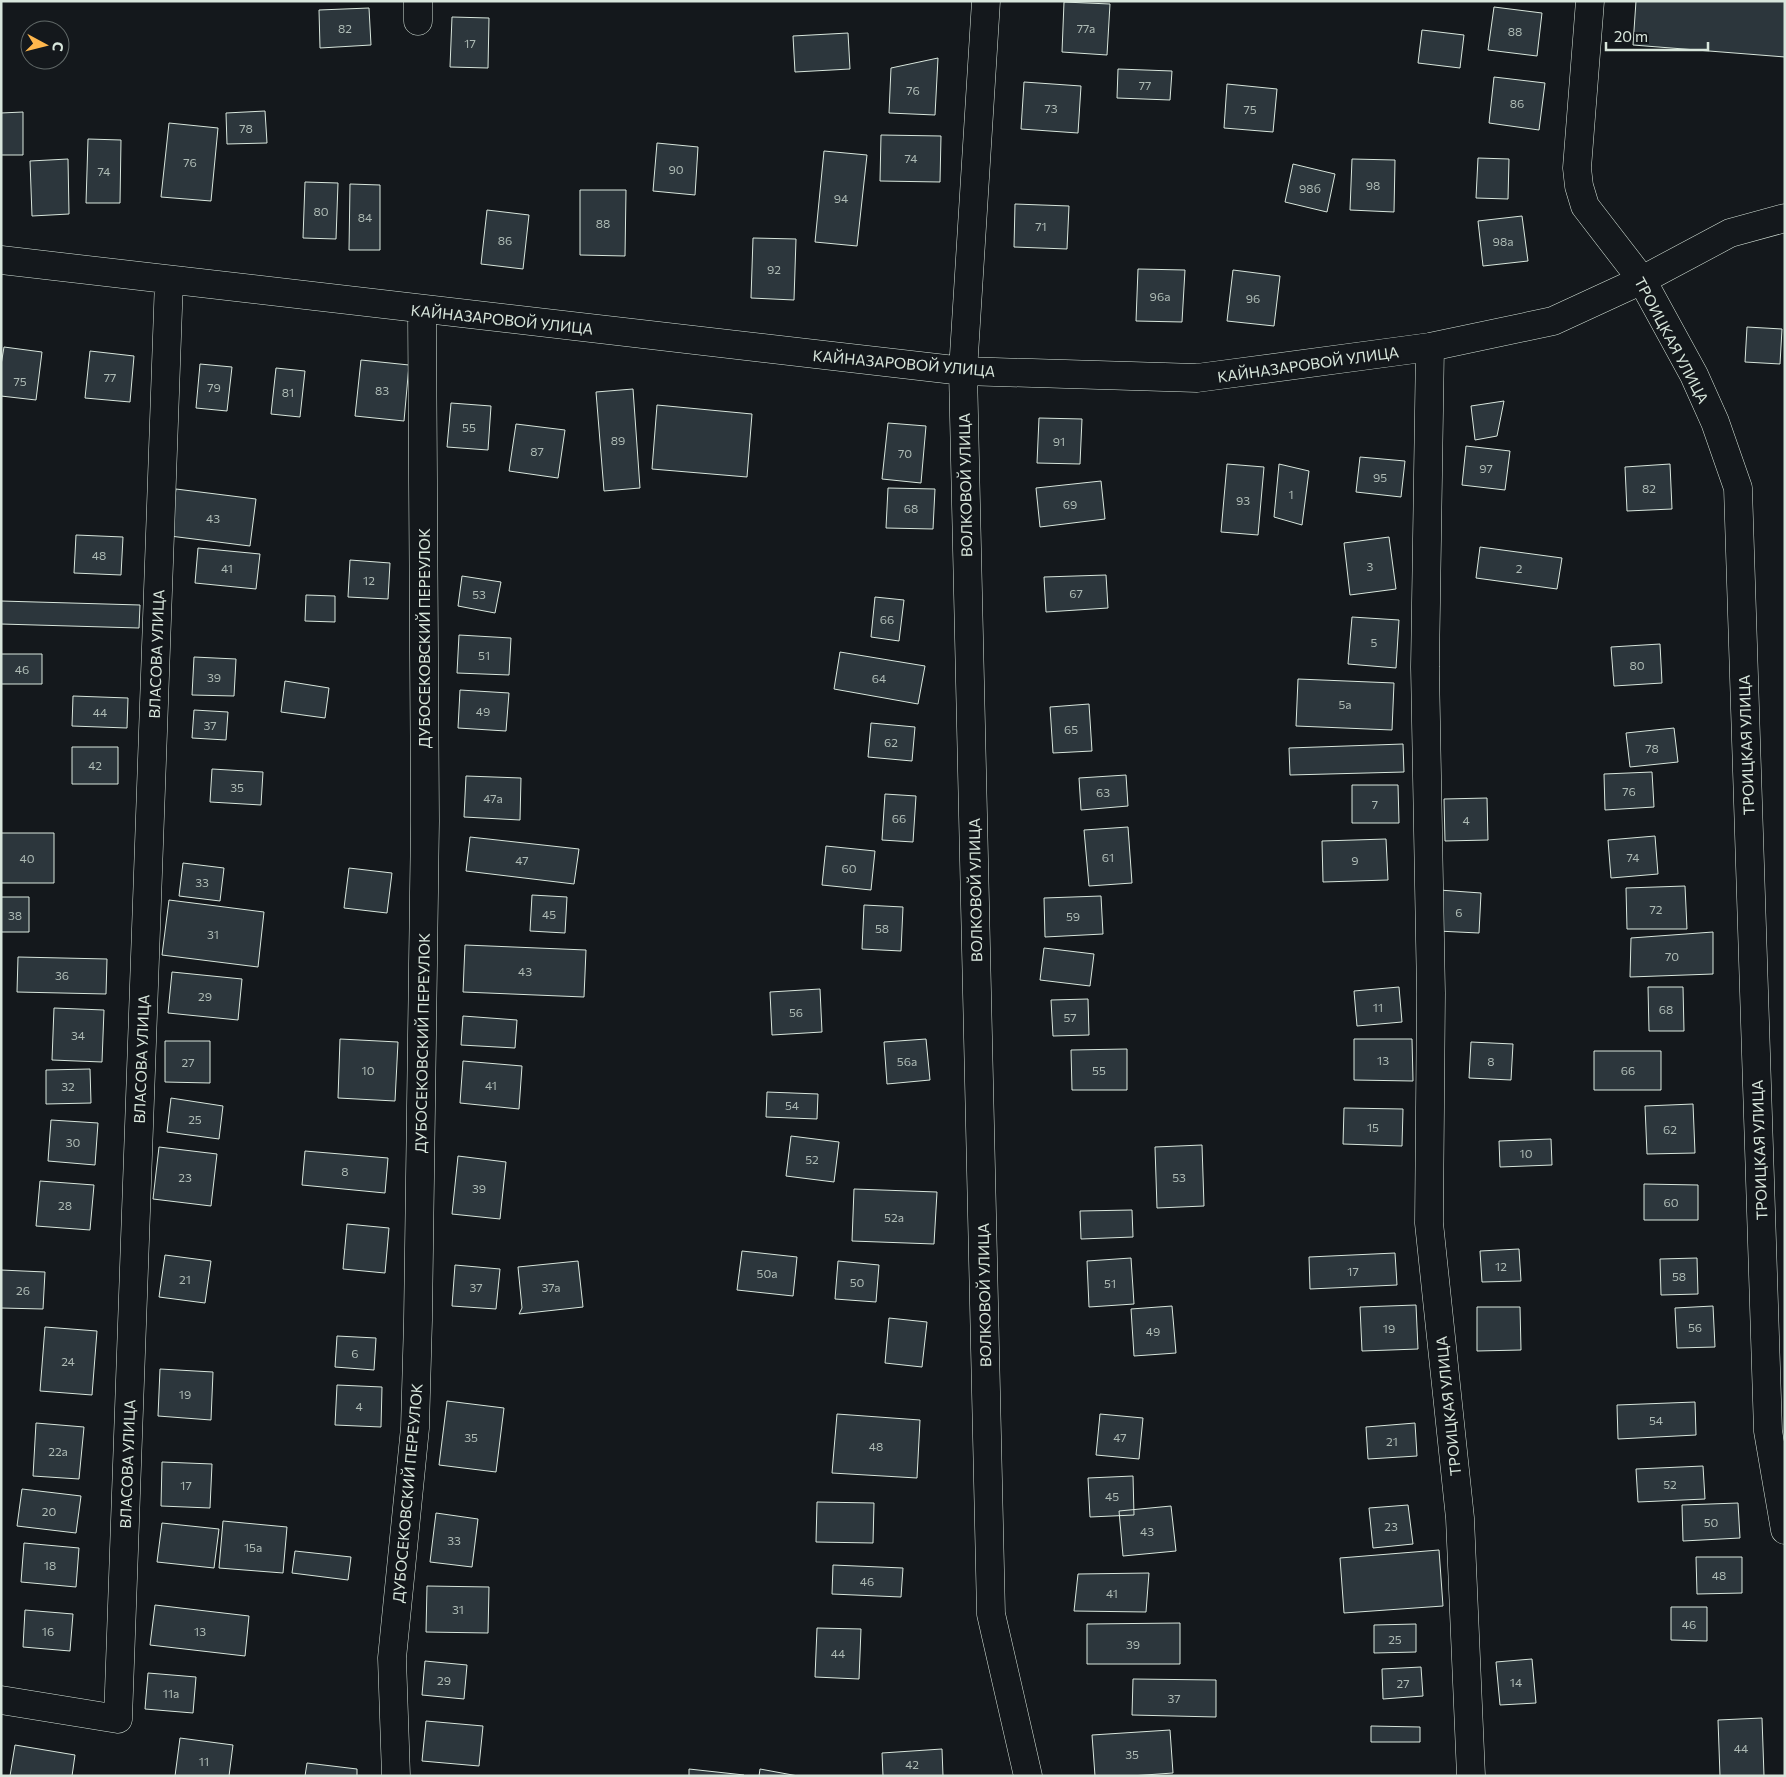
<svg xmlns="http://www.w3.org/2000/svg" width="1786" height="1777" viewBox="0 0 1786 1777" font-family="Commissioner,sans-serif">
	<rect width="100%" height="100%" fill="#14181c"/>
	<path fill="#2c363c" stroke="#d8e6dc" d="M1636,1H1785V57L1633,45Z
		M1064,2L1110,4L1107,55L1062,52Z
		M1494,7L1542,13L1537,56L1488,50Z
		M369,8L371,45L320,48L319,10Z
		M452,17L489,18L488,68L450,67Z
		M1422,30L1464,35L1460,68L1418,63Z
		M848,33L850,69L795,72L793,36Z
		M938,58L935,115L889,113L891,68Z
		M1118,69L1172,71L1170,100L1117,98Z
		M1494,77L1545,83L1539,130L1489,123Z
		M1024,82L1081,86L1078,133L1021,129Z
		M1227,84L1277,89L1273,132L1224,128Z
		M265,111L267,143L227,144L226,113Z
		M23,112V155H1V113Z
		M169,123L218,128L211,201L161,197Z
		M881,135L941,136L940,182L880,181Z
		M88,139L121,140L120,203H86Z
		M657,143L698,147L695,195L653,191Z
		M824,151L867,155L857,246L815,242Z
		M1478,158L1509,159L1508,199L1476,198Z
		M68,159L69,214L32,216L30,161Z
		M1352,159L1395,160L1394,212L1350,210Z
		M1293,164L1335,174L1327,212L1285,202Z
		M305,182L338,183L336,239L303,238Z
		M350,184L380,185V250H349Z
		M580,190H626L625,256L580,255Z
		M1015,204L1069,206L1067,249L1014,247Z
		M487,210L529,215L523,269L481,264Z
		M1522,216L1528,261L1483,266L1478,221Z
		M753,238L796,239L794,300L751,298Z
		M1138,269L1185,270L1182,322L1136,321Z
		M1233,270L1280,276L1274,326L1227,321Z
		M1747,327L1782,329L1780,364L1745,362Z
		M4,347L42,352L36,400L1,396V365Z
		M90,351L134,356L130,402L85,398Z
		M361,360L409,365L404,421L355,416Z
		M200,364L232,367L227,411L196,408Z
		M276,368L305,371L300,417L271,414Z
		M633,389L640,488L604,491L596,392Z
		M1504,401L1497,436L1475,440L1471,406Z
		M451,403L491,406L488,450L447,447Z
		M657,405L752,414L747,477L652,469Z
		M1039,418L1082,419L1080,464L1037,463Z
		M888,423L926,426L921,483L882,479Z
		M516,424L565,430L558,478L509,471Z
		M1466,446L1510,451L1505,490L1462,485Z
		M1360,457L1405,461L1401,497L1356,492Z
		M1227,464L1264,467L1258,535L1221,532Z
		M1279,464L1309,471L1302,525L1274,517Z
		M1670,464L1672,509L1627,511L1625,467Z
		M1101,481L1105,519L1040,527L1036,488Z
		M888,488L935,489L933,529L886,528Z
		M176,489L256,499L250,546L170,536Z
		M76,535L123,537L121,575L74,573Z
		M1389,537L1396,589L1350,595L1344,543Z
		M1480,547L1562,558L1557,589L1476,578Z
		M198,548L260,554L256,589L195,583Z
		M350,560L390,563L388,599L348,597Z
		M1106,575L1108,608L1046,612L1044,577Z
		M462,576L501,582L495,613L458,606Z
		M306,595L335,596V622L305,621Z
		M875,597L904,600L899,641L871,637Z
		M1,601L140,605L139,628L1,624Z
		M1352,617L1399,620L1396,668L1348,664Z
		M459,635L511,638L509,675L457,673Z
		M1660,644L1662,683L1614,686L1611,647Z
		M840,652L925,666L918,704L834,689Z
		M1,654H42V684H1Z
		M194,657L236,659L234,696L192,695Z
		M1298,679L1394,683L1392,730L1296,726Z
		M285,681L329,688L325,718L281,712Z
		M460,690L509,693L506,731L458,728Z
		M73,696L128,698L127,728L72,726Z
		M1089,704L1092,751L1053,753L1050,707Z
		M194,710L228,712L226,740L192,738Z
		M871,723L915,727L912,761L868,757Z
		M1674,728L1678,762L1630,767L1626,733Z
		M1403,744L1404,772L1290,775L1289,748Z
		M72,747H118V784H72Z
		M212,769L263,772L261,805L210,802Z
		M1652,772L1654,807L1605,810L1604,774Z
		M1126,775L1128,806L1081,810L1079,778Z
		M466,776L521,778L520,820L464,817Z
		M1352,785H1398L1399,823H1352Z
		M885,794L916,796L913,842L882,840Z
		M1487,798L1488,840L1445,841L1444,799Z
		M1128,827L1132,883L1089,886L1084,830Z
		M1,833H54V883H1Z
		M1655,836L1658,874L1611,878L1608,840Z
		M470,837L579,849L574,884L466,871Z
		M1386,839L1388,880L1323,882L1322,841Z
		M826,846L875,851L871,890L822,885Z
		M183,863L224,868L220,901L179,896Z
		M349,868L392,873L387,913L344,908Z
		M1685,886L1687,929H1627L1626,888Z
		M1439,890L1481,893L1479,933L1437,931Z
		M532,895L567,897L565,933L530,931Z
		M1101,896L1103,934L1045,937L1044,898Z
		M1,897H29V932H1Z
		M169,900L264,912L258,967L162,955Z
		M864,905L903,907L901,951L862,949Z
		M1713,932V974L1630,977L1631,938Z
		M465,945L586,950L584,997L463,992Z
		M1044,948L1094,954L1090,986L1040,980Z
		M18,957L107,959L106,994L17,992Z
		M172,972L242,979L238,1020L168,1013Z
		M1399,987L1402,1022L1357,1026L1354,991Z
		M1648,987H1683L1684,1031H1649Z
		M820,989L822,1032L772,1035L770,992Z
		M1088,999L1089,1035L1053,1036L1051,1000Z
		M54,1008L104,1010L102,1062L52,1060Z
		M463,1016L517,1020L515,1048L461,1045Z
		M340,1039L398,1042L395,1101L338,1098Z
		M926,1039L930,1080L887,1084L884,1042Z
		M1354,1039H1412L1413,1081L1354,1080Z
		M165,1041H210V1083L165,1082Z
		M1471,1042L1513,1044L1511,1080L1469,1078Z
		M1127,1049V1090H1072L1071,1050Z
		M1594,1051H1661V1090H1594Z
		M463,1061L522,1066L519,1109L460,1103Z
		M90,1069L91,1103L46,1104V1070Z
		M767,1092L818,1094L817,1119L766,1117Z
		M171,1098L223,1106L219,1139L167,1132Z
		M1693,1104L1695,1153L1647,1154L1645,1106Z
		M1344,1108L1403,1109L1402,1146L1343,1144Z
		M51,1120L98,1123L95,1165L48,1161Z
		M791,1136L839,1142L834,1182L786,1176Z
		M1551,1139L1552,1165L1500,1167L1499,1141Z
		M1202,1145L1204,1206L1157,1208L1155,1147Z
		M159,1147L217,1154L211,1206L153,1199Z
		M305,1151L388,1158L385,1193L302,1185Z
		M458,1156L506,1162L500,1219L452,1214Z
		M40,1181L94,1185L90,1230L36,1226Z
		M1644,1184L1698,1185V1220H1644Z
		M854,1189L937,1192L934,1244L852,1241Z
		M1132,1210L1133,1237L1081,1239L1080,1211Z
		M347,1224L389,1228L385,1273L343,1269Z
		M1519,1249L1521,1281L1482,1282L1480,1251Z
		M742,1251L797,1257L793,1296L737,1290Z
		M1395,1253L1397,1285L1310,1289L1309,1257Z
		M165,1255L211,1261L205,1303L159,1297Z
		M1131,1258L1134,1304L1089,1307L1087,1261Z
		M1697,1258L1698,1294L1661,1295L1660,1259Z
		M578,1261L583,1307L519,1314L522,1308L518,1267Z
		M838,1261L879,1265L876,1302L835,1299Z
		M455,1265L500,1269L496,1309L452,1306Z
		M1,1270L45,1272L43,1309L1,1308Z
		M1416,1305L1418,1349L1362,1351L1360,1307Z
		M1172,1306L1176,1353L1134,1356L1131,1309Z
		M1713,1306L1715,1347L1677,1348L1675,1308Z
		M1477,1307H1520L1521,1350L1477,1351Z
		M889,1318L927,1322L922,1367L885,1363Z
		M45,1327L97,1331L92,1395L40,1391Z
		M337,1336L376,1338L374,1370L335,1367Z
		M160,1369L213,1372L211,1420L158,1416Z
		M337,1385L382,1387L381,1427L335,1425Z
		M447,1401L504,1408L496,1472L439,1465Z
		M1695,1402L1696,1435L1618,1439L1617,1405Z
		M837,1414L920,1420L917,1478L832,1473Z
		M1100,1414L1143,1418L1139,1459L1096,1455Z
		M36,1423L84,1427L79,1479L33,1476Z
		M1415,1423L1417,1456L1368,1459L1366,1427Z
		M162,1462L212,1464L210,1508L161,1506Z
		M1703,1466L1705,1499L1638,1502L1636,1469Z
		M1133,1476L1134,1515L1090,1517L1088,1478Z
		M22,1489L81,1496L76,1533L17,1526Z
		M817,1502L874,1503L873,1543L816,1542Z
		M1738,1503L1740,1538L1683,1541L1682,1505Z
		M1408,1505L1413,1544L1373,1548L1369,1508Z
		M1171,1506L1176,1551L1123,1556L1119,1511Z
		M436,1513L478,1519L472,1567L430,1562Z
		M223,1521L287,1527L283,1573L219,1568Z
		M162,1523L219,1529L214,1568L157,1562Z
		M24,1543L79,1548L76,1587L21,1582Z
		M1439,1550L1443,1606L1344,1613L1340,1558Z
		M295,1551L351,1557L348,1580L292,1573Z
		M1696,1557H1742V1593L1697,1594Z
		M833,1565L903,1568L901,1597L832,1594Z
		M1149,1573L1146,1612L1074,1611L1078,1574Z
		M427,1586L489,1587L488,1633L426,1632Z
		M155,1605L249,1616L245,1656L150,1645Z
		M1671,1607H1707V1641L1671,1640Z
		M25,1610L73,1614L70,1651L23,1647Z
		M1180,1623V1664H1087V1624Z
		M1416,1624V1652L1374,1653V1625Z
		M817,1628L861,1629L859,1679L815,1677Z
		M1532,1659L1536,1703L1500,1705L1496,1662Z
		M425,1661L467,1665L464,1699L422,1695Z
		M1421,1667L1423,1696L1383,1699L1382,1669Z
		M148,1673L196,1677L193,1713L145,1709Z
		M1133,1679L1216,1680V1717L1132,1715Z
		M1762,1718L1764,1776H1720L1718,1720Z
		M426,1721L483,1726L479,1766L422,1761Z
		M1371,1726L1420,1727V1742H1371Z
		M1170,1730L1173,1773L1131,1776H1095L1092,1735Z
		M180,1738L233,1745L229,1776H175Z
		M15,1745L75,1755L72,1776H10Z
		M942,1749L943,1776H883L882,1753Z
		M307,1763L357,1769V1776H305Z
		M689,1769L744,1775V1776H689Z
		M760,1769L798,1776H759Z"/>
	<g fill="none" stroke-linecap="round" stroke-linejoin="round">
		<g stroke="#d8e6dc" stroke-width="29">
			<path id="minor" d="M418,1V21
				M986,1L963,371L991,1614L1028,1776
				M1590,1L1577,168L1579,186L1585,206L1642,280L1694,375L1715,422L1738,488L1768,1431L1785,1530
				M1,260L963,371L1197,378L1430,347L1553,321L1642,280L1730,233L1785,218
				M1430,347L1425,667L1431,993L1429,1223L1460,1518L1471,1776
				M1,1700L118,1719L169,280
				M396,1776L392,1658L415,1428L418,1320L425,821L422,310"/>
		</g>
		<use href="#minor" stroke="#14181c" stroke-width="28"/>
	</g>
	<g text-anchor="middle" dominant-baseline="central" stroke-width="4" stroke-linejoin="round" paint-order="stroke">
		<g font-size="12" fill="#adbab4">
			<text x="345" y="28">82</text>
			<text x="1086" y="28">77а</text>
			<text x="1515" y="31">88</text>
			<text x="470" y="43">17</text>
			<text x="1145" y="85">77</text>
			<text x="913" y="90">76</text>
			<text x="1517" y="103">86</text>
			<text x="1051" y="108">73</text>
			<text x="1250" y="109">75</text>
			<text x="246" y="128">78</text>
			<text x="911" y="158">74</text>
			<text x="190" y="162">76</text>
			<text x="676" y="169">90</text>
			<text x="104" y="171">74</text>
			<text x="1373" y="185">98</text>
			<text x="1310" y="188">98б</text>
			<text x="841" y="198">94</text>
			<text x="321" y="211">80</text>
			<text x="365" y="217">84</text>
			<text x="603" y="223">88</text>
			<text x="1041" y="226">71</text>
			<text x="505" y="240">86</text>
			<text x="1503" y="241">98а</text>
			<text x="774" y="269">92</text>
			<text x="1160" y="296">96а</text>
			<text x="1253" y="298">96</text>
			<text x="110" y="377">77</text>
			<text x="20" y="381">75</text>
			<text x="214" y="387">79</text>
			<text x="382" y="390">83</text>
			<text x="288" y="392">81</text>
			<text x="469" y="427">55</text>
			<text x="618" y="440">89</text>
			<text x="1059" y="441">91</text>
			<text x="537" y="451">87</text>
			<text x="905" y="453">70</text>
			<text x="1486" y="468">97</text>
			<text x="1380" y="477">95</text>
			<text x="1649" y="488">82</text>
			<text x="1291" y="494">1</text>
			<text x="1243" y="500">93</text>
			<text x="1070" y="504">69</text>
			<text x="911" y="508">68</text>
			<text x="213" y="518">43</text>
			<text x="99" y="555">48</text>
			<text x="1370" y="566">3</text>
			<text x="227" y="568">41</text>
			<text x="1519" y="568">2</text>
			<text x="369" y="580">12</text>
			<text x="1076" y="593">67</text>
			<text x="479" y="594">53</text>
			<text x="887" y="619">66</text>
			<text x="1374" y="642">5</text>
			<text x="484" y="655">51</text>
			<text x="1637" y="665">80</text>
			<text x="22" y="669">46</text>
			<text x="214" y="677">39</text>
			<text x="879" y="678">64</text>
			<text x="1345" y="704">5а</text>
			<text x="483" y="711">49</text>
			<text x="100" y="712">44</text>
			<text x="210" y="725">37</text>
			<text x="1071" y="729">65</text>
			<text x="891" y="742">62</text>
			<text x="1652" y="748">78</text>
			<text x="95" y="765">42</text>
			<text x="237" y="787">35</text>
			<text x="1629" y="791">76</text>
			<text x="1103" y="792">63</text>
			<text x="493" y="798">47а</text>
			<text x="1375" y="804">7</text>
			<text x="899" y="818">66</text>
			<text x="1466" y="820">4</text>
			<text x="1108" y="857">61</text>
			<text x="1633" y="857">74</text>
			<text x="27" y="858">40</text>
			<text x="522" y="860">47</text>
			<text x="1355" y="860">9</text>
			<text x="849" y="868">60</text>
			<text x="202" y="882">33</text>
			<text x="1656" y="909">72</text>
			<text x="1459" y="912">6</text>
			<text x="549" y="914">45</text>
			<text x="15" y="915">38</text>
			<text x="1073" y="916">59</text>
			<text x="882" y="928">58</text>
			<text x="213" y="934">31</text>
			<text x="1672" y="956">70</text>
			<text x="525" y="971">43</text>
			<text x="62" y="975">36</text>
			<text x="205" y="996">29</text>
			<text x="1378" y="1007">11</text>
			<text x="1666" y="1009">68</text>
			<text x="796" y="1012">56</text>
			<text x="1070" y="1017">57</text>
			<text x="78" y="1035">34</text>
			<text x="1383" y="1060">13</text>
			<text x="907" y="1061">56а</text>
			<text x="1491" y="1061">8</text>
			<text x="188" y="1062">27</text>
			<text x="368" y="1070">10</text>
			<text x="1099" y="1070">55</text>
			<text x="1628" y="1070">66</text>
			<text x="491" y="1085">41</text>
			<text x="68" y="1086">32</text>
			<text x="792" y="1105">54</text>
			<text x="195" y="1119">25</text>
			<text x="1373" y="1127">15</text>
			<text x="1670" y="1129">62</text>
			<text x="73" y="1142">30</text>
			<text x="1526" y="1153">10</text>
			<text x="812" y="1159">52</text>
			<text x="345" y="1171">8</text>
			<text x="185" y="1177">23</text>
			<text x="1179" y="1177">53</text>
			<text x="479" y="1188">39</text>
			<text x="1671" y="1202">60</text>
			<text x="65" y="1205">28</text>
			<text x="894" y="1217">52а</text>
			<text x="1501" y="1266">12</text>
			<text x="1353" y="1271">17</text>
			<text x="767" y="1273">50а</text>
			<text x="1679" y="1276">58</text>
			<text x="185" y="1279">21</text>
			<text x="857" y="1282">50</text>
			<text x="1110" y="1283">51</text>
			<text x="476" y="1287">37</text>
			<text x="551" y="1287">37а</text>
			<text x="23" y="1290">26</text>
			<text x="1695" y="1327">56</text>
			<text x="1389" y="1328">19</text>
			<text x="1153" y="1331">49</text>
			<text x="355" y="1353">6</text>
			<text x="68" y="1361">24</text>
			<text x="185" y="1394">19</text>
			<text x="359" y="1406">4</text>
			<text x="1656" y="1420">54</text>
			<text x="471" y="1437">35</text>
			<text x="1120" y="1437">47</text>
			<text x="1392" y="1441">21</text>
			<text x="876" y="1446">48</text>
			<text x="58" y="1451">22а</text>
			<text x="1670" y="1484">52</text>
			<text x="186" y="1485">17</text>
			<text x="1112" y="1496">45</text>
			<text x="49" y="1511">20</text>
			<text x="1711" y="1522">50</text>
			<text x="1391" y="1526">23</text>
			<text x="1147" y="1531">43</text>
			<text x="454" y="1540">33</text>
			<text x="253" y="1547">15а</text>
			<text x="50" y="1565">18</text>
			<text x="1719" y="1575">48</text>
			<text x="867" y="1581">46</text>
			<text x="1112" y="1593">41</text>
			<text x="458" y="1609">31</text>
			<text x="1689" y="1624">46</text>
			<text x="48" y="1631">16</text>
			<text x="200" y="1631">13</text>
			<text x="1395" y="1639">25</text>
			<text x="1133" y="1644">39</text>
			<text x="838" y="1653">44</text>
			<text x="444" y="1680">29</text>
			<text x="1516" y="1682">14</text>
			<text x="1403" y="1683">27</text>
			<text x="171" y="1693">11а</text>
			<text x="1174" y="1698">37</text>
			<text x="1741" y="1748">44</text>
			<text x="1132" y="1754">35</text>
			<text x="204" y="1761">11</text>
			<text x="912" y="1764">42</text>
		</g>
		<g font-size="15" fill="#d8e6dc" stroke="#14181c">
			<text transform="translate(502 319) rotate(6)">КАЙНАЗАРОВОЙ УЛИЦА</text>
			<text transform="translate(1672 340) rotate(62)">ТРОИЦКАЯ УЛИЦА</text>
			<text transform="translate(904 363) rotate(5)">КАЙНАЗАРОВОЙ УЛИЦА</text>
			<text transform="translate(1308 364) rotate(-8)">КАЙНАЗАРОВОЙ УЛИЦА</text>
			<text transform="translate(965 485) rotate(-91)">ВОЛКОВОЙ УЛИЦА</text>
			<text transform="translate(424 638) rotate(-90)">ДУБОСЕКОВСКИЙ ПЕРЕУЛОК</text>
			<text transform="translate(156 654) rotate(-88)">ВЛАСОВА УЛИЦА</text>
			<text transform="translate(1746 745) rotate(-92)">ТРОИЦКАЯ УЛИЦА</text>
			<text transform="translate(975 890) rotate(-91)">ВОЛКОВОЙ УЛИЦА</text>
			<text transform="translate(422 1043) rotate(-89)">ДУБОСЕКОВСКИЙ ПЕРЕУЛОК</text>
			<text transform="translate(141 1059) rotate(-88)">ВЛАСОВА УЛИЦА</text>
			<text transform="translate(1759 1150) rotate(-92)">ТРОИЦКАЯ УЛИЦА</text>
			<text transform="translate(984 1295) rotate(-91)">ВОЛКОВОЙ УЛИЦА</text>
			<text transform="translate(1448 1406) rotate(-96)">ТРОИЦКАЯ УЛИЦА</text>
			<text transform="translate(127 1464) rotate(-88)">ВЛАСОВА УЛИЦА</text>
			<text transform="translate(407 1493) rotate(-85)">ДУБОСЕКОВСКИЙ ПЕРЕУЛОК</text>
		</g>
	</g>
	<rect width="1786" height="1777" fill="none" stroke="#d8e6dc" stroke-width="5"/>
	<g transform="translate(45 45) rotate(97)"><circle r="24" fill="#14181c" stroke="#626a69"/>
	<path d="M0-4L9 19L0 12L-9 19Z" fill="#ffb74d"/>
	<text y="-8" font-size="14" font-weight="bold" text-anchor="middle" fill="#d8e6dc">С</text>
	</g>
	<path d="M1606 42v8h102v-8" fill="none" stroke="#d8e6dc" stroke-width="2.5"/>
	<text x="1614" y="42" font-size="15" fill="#d8e6dc" stroke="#14181c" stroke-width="4" paint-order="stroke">20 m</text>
</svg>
